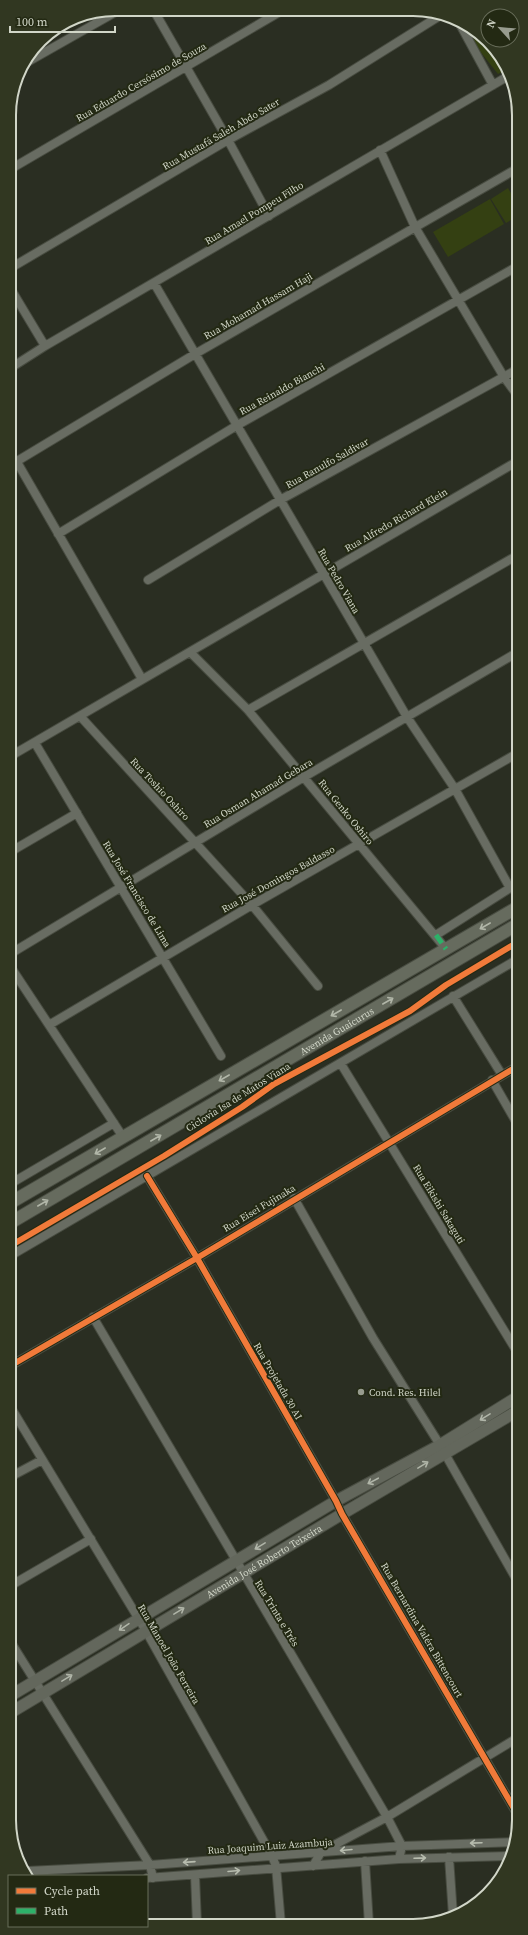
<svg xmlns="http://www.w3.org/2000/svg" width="528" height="1935" viewBox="0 0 528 1935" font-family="'Source Serif 4',serif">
	<rect width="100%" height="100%" fill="#2a2e22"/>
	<path fill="#344012" d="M468,29L488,40L508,69L498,74L479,50Z
		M508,188L518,206V216L506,223L491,199Z
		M490,199L504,224L448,257L433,232Z"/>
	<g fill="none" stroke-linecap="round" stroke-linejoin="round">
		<g stroke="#484c41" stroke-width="10">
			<path id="street" d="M153,9L228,140L269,216
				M461,26L493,85
				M24,64L121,9
				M380,150L415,227L504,377L518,396
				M9,170L283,10
				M9,269L228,140L329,85L441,15
				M154,283L407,717L455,789L510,888
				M9,286L45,346
				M9,369L45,346L510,75
				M17,462L142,679
				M9,466L195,354L518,168
				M58,534L236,426L518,266
				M148,580L280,500L518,369
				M190,652L248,710L446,949
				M248,710L518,555
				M80,716L252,905L318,986
				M35,743L221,1056
				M9,757L518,461
				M10,852L77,813
				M436,935L518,883
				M10,954L304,777L518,652
				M10,966L123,1137
				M453,996L502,1075
				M49,1025L252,905L518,753
				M341,1064L519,1355
				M492,1080L518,1125
				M147,1176L197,1258L336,1501L342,1514L519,1817
				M10,1184L114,1123
				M294,1198L373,1338L440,1445L519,1584
				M10,1256L518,959
				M93,1317L387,1817L402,1846L399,1859
				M10,1366L197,1258L518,1066
				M10,1406L146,1631L272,1856L276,1866L281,1925
				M10,1477L42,1460
				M10,1586L91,1539
				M10,1641L150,1865L153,1878
				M449,1857L453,1916
				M365,1861L369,1925
				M313,1866L321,1852L387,1817L519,1737
				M27,1871L150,1865L402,1846L515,1842
				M195,1875L197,1924
				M147,1878L399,1859L512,1856"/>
		</g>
		<g stroke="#484c41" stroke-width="13">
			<g id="secondary">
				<path d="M10,1696L336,1501L440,1445L519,1396"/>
				<path id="s1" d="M10,1713L342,1514L519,1410"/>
			</g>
		</g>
		<g stroke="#484c41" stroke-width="14">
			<g id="primary">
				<path d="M10,1203L518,907"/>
				<path id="s2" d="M10,1223L518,924"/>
			</g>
		</g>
		<use href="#street" stroke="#686c62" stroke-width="8"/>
		<use href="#secondary" stroke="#63675c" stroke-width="11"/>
		<use href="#primary" stroke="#666b5e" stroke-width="12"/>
		<path stroke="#2db169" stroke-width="5" stroke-dasharray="10 5" stroke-linecap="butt" d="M436,935L446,949"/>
		<g stroke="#232913" stroke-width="8">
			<path id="cycleway" d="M147,1176L197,1258L336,1501L342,1514L519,1817
				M10,1246L164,1156L242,1107L274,1084L410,1011L446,985L518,942
				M10,1366L197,1258L518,1066"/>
		</g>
		<use href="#cycleway" stroke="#f17a3a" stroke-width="6"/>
	</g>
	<defs><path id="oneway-shaft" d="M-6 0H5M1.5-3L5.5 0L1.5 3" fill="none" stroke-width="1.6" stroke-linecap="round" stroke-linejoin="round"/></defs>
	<g stroke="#b1b6a8">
		<use href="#oneway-shaft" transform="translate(485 926) rotate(150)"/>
		<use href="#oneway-shaft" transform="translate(388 1001) rotate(-30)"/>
		<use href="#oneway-shaft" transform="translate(336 1013) rotate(150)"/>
		<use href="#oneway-shaft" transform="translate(224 1078) rotate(150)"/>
		<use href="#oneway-shaft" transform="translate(156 1138) rotate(-30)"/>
		<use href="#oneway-shaft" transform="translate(100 1151) rotate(150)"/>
		<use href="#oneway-shaft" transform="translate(43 1203) rotate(-30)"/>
	</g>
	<g stroke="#b0b5a8">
		<use href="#oneway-shaft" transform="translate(485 1417) rotate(148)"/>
		<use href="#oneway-shaft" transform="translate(423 1465) rotate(-31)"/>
		<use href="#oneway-shaft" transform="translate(373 1481) rotate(152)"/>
		<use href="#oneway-shaft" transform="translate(260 1546) rotate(149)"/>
		<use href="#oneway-shaft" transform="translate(179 1611) rotate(-31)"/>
		<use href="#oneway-shaft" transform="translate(124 1627) rotate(146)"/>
		<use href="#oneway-shaft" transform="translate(67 1678) rotate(-31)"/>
	</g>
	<g stroke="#b7bcae">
		<use href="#oneway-shaft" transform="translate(476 1843) rotate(178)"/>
		<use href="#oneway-shaft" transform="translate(346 1850) rotate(175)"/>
		<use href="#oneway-shaft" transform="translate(420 1858) rotate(-2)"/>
		<use href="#oneway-shaft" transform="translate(189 1862) rotate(176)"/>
		<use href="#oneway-shaft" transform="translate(234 1871) rotate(-5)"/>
	</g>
	<circle fill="#979b8e" stroke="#232913" stroke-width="1.5" cx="361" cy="1392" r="4"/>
	<g text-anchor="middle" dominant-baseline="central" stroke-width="4" stroke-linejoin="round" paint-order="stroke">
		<g font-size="10" fill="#d1d6c8" stroke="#232913">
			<text transform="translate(141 82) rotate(-30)">Rua Eduardo Cersósimo de Souza</text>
			<text transform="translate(221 134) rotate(-30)">Rua Mustafá Saleh Abdo Sater</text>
			<text transform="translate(254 213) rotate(-31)">Rua Amael Pompeu Filho</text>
			<text transform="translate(258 306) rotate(-30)">Rua Mohamad Hassam Haji</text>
			<text transform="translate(282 389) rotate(-29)">Rua Reinaldo Bianchi</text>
			<text transform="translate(327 463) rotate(-29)">Rua Ranulfo Saldivar</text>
			<text transform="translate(396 520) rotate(-30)">Rua Alfredo Richard Klein</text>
			<text transform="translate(339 581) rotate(60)">Rua Pedro Viana</text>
			<text transform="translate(160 789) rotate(47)">Rua Toshio Oshiro</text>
			<text transform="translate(258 793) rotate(-31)">Rua Osman Ahamad Gebara</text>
			<text transform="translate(346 812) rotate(51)">Rua Genko Oshiro</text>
			<text transform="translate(278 879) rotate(-29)">Rua José Domingos Baldasso</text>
			<text transform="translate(137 894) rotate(59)">Rua José Francisco de Lima</text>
			<text stroke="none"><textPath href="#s2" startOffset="379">Avenida Guaicurus</textPath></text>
			<text transform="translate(238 1097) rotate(-32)">Ciclovia Isa de Matos Viana</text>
			<text transform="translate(439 1204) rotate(59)">Rua Eikishi Sakaguti</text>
			<text transform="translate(259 1208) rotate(-31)">Rua Eisei Fujinaka</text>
			<text transform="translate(278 1381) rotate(60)">Rua Projetada 30 AI</text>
			<text stroke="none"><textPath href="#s1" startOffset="296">Avenida José Roberto Teixeira</textPath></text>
			<text transform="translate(277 1613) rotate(59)">Rua Trinta e Três</text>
			<text transform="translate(422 1630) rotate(60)">Rua Bernardina Valéra Bittencourt</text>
			<text transform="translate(169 1654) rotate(60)">Rua Manoel João Ferreira</text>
			<text transform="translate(270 1846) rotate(-4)">Rua Joaquim Luiz Azambuja</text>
		</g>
		<g font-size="10" fill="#d1d6c8" stroke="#232913" text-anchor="start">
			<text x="369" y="1392">Cond. Res. Hilel</text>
		</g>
	</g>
	<path d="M0 0H528V1935H0ZM115 16H413A99 99 0 0 1 512 115V1820A99 99 0 0 1 413 1919H115A99 99 0 0 1 16 1820V115A99 99 0 0 1 115 16Z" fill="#313721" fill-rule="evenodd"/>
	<path fill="none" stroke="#d1d6c8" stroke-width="2" d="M115 16H413A99 99 0 0 1 512 115V1820A99 99 0 0 1 413 1919H115A99 99 0 0 1 16 1820V115A99 99 0 0 1 115 16Z"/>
	<rect x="8" y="1875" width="140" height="52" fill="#232913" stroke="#696e5b"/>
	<rect x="16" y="1888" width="20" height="6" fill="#f17a3a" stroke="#696e5b"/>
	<text x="44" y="1895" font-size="12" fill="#d1d6c8">Cycle path</text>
	<rect x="16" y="1908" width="20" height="6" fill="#2db169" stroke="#696e5b"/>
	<text x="44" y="1915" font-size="12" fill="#d1d6c8">Path</text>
	<g transform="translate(500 28) rotate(297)"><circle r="19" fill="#232913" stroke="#696e5b"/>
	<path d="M0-3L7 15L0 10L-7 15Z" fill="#979b8e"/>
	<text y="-6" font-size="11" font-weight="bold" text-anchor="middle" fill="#d1d6c8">N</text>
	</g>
	<path d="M10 26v6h105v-6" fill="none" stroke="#d1d6c8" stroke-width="2"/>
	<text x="16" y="26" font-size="12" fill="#d1d6c8" stroke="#232913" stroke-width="3" paint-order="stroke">100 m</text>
</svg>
